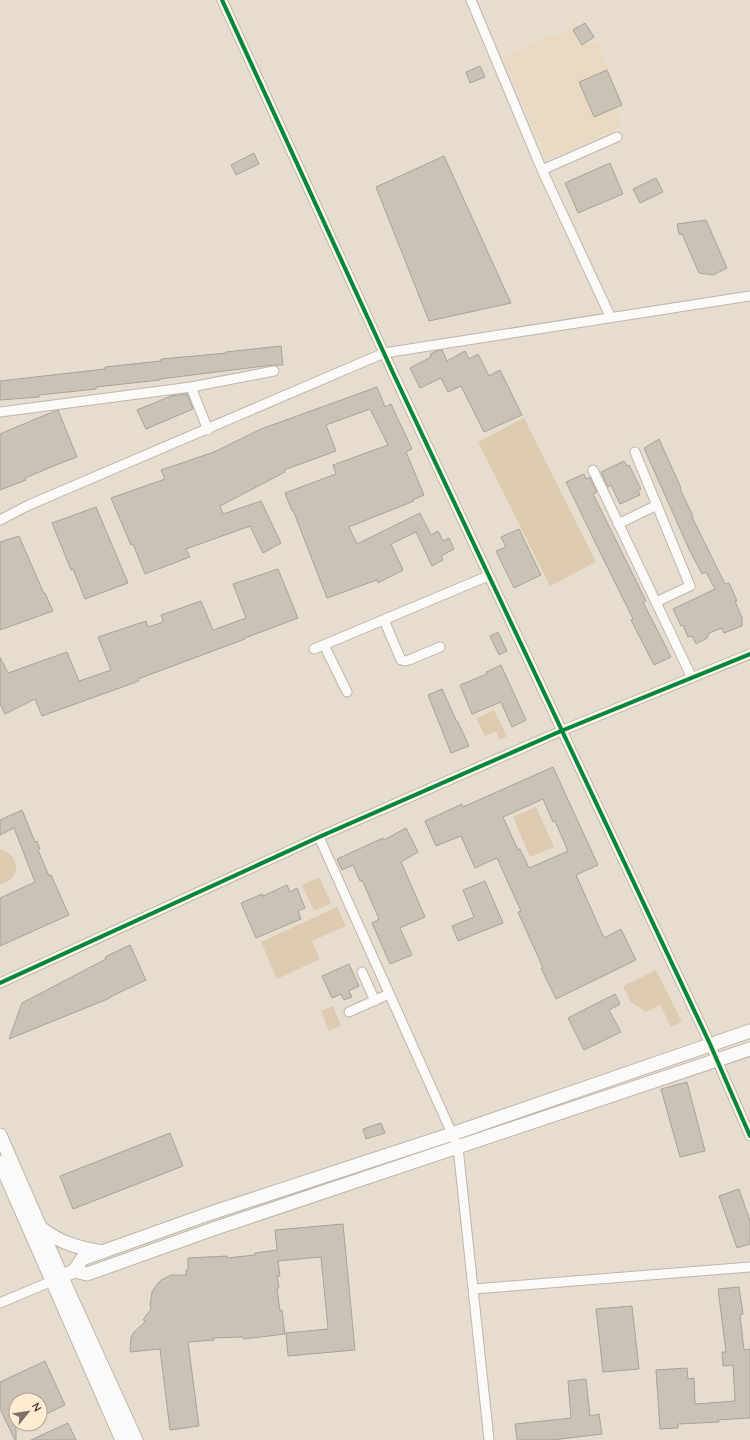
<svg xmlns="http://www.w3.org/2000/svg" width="750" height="1440" viewBox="0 0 750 1440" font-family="Quicksand,sans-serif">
	<rect width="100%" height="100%" fill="#e7ddcf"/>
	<path fill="#ead9c1" d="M578,25L587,45L597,41L617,89L608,93L622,126L547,159L503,57Z"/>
	<path fill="#decab0" d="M524,418L596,562L550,586L478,442Z
		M494,710L507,736L500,740L496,731L485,736L476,719Z
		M536,807L554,847L530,857L513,817Z
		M0,849C21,855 22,880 0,884Z
		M319,877L331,903L314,911L302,885Z
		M337,907L346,926L312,941L320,959L277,979L261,942Z
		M656,970L682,1022L671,1027L660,1005L646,1012L631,1002L623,986Z
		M333,1006L341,1026L329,1031L321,1011Z"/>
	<path fill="#c9c2b7" stroke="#aaa298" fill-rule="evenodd" d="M585,23L594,37L582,45L573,30Z
		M480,66L485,77L470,83L466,72Z
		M607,70L622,105L594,117L579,82Z
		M254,153L259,164L236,175L231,165Z
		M444,156L511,303L429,321L376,187Z
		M610,163L623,194L578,213L565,183Z
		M656,178L663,192L640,203L633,189Z
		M706,220L727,268L713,275L699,273L682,234H679L677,224Z
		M281,346L283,365H273L160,379V380L96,387V389L39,395V397L0,400V381L105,369V367L161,361V359L227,353L226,352Z
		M442,350L447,361L465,351L469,359L478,354L489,376L500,370L522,415L484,432L461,386L448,392L441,378L420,388L410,368L431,357L430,354L436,351Z
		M377,387L385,407L391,404L412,449L406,452L424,495L413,500L414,501L349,527L357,544L420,513L431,535L438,531L443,541L449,538L454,549L441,556L443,560L432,566L416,532L391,544L403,570L378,583L377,580L327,598L293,510L292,511L285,493L336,474L333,465L388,445L370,409L326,425L336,451L284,470L285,472L220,506L223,514L261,501L281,543L263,553L250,526L186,549L190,557L145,574L133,544L131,545L111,498L165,479L161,470L214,452L261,429Z
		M187,394L193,409L146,429L137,410L171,396Z
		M58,410L77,457L56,465L25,478L26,480L0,490V434L33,420Z
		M659,439L681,488L680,489L693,516L692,517L725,584L729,583L737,601H735L742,618V626L724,633L722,628L709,633L707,638L696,644L692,636L688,637L683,625L681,626L673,609L715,589L706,572L702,574L689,549L644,448Z
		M624,461L627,466L629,465L641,489L638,490L640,495L620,504L611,485L608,487L601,472Z
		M584,474L586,479L590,477L597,492L593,494L599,506L646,601L643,602L671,657L654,665L631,620L633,619L596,544L566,482Z
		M96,507L128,583L85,599L73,569L71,570L52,523Z
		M519,529L541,575L514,588L496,551L506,547L501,537Z
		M19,536L44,594L45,593L53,611L0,630V542Z
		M278,569L298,618L245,638V639L138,679L139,681L42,716L35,699L5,714L0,704V657L8,673L67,652L79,681L111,670L98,637L146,621L148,627L163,622L161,615L201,601L213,630L246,618L233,584Z
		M498,632L507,651L499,655L490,636Z
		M501,665L526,720L512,727L501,702L472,714L460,685L487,674L486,672Z
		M442,689L457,722H458L469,746L451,753L428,695Z
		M553,767L598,865L576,875L604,938L621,929L636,960L556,999L541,968H543L518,912L521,911L497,858L475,868L461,836L436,846L425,821L462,804L463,807ZM543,799L553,822L555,821L568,851L529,868L520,849L518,850L503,817Z
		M22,810L35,842L37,841L40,849L38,850L49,876L51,875L69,915L0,946V898L35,882L14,828L0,835V820Z
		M406,828L418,852L401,862L425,917L400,928L412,955L390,964L372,923L379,919L362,880L360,881L353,865L342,870L337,859L383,838L384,840Z
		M485,881L503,923L458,941L452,926L474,917L463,890Z
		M287,885L290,892L297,888L305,908L298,911L301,919L256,938L241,903L262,894L263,896Z
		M130,945L146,980L110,997V998L9,1039L22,1003L106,959L105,957Z
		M349,964L359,986L349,991L352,997L344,1000L341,994L332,998L322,976Z
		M615,994L620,1004L609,1010L621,1032L584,1050L568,1018Z
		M687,1082L705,1151L680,1157L661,1089Z
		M381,1123L385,1133L366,1139L363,1129Z
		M170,1133L183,1166L73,1209L60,1176Z
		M739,1189L750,1221V1244L737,1248L719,1196Z
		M343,1224L355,1350L288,1356L286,1333L328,1329L321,1257L278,1261L280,1276H277L279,1288H277L280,1311L282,1310L285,1334L244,1339L243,1337L213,1338L214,1340L188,1342L199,1426L170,1430L160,1349L130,1352L131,1337L134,1332L146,1321L143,1320L151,1309L150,1305L152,1292L158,1283L161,1280L171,1275H186V1270H188V1258L227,1256V1258L255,1255V1253L277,1250L275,1230Z
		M739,1287L743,1314L740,1315L744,1350L750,1349V1418L718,1420L719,1422L678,1424V1428L660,1429L656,1370L687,1368L688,1379L694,1378L695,1404L735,1401L733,1365L723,1366L722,1352H726L718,1289Z
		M632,1306L639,1369L603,1372L596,1309Z
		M45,1361L65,1405L40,1417V1400H16V1440H15L0,1409V1382Z
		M586,1379L590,1416L599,1414L602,1434L552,1440H517L515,1424L571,1418L568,1381Z
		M68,1423L76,1440H31Z"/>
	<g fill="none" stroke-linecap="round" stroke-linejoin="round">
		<g stroke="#beb6ab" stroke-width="11">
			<path id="street" d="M222,0L394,375L710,1044L750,1136
				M471,0L542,170L611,318
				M542,170L617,137
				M191,387L208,430
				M0,412L191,387L274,371
				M635,452L690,586L656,602
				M593,470L692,678
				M0,520L29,505L384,353L750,296
				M618,524L657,505
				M384,620L401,660L405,661L409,660L440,647
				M324,645L347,692
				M314,649L488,576
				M319,837L458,1147L489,1440
				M362,972L375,1001
				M0,983L319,837L561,731L750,654
				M349,1012L389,994
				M474,1289L750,1267
				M0,1303L52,1281"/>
		</g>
		<g stroke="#beb6ab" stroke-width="15">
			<path id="secondary" d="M0,1135L64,1282L136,1440
				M0,1162L122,1440
				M41,1228C60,1243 79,1248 102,1252
				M74,1271L87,1274L216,1228L750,1049
				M52,1281L74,1271L82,1259L211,1213L452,1134L750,1031"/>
		</g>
		<use href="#street" stroke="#fbfaf8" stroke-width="9"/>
		<use href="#secondary" stroke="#fbfaf8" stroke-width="13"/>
		<g stroke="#feebd2" stroke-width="6">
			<path id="cycleway" d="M222,0L394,375L710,1044L750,1136
				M0,983L319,837L561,731L750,654"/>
		</g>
		<use href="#cycleway" stroke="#00873e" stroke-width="4"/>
	</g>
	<g transform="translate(28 1412) rotate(60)"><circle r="19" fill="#feebd2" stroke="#b2a491"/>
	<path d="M0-3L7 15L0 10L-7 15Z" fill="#7b7268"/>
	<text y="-6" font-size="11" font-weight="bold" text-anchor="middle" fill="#413930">N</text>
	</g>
</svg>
